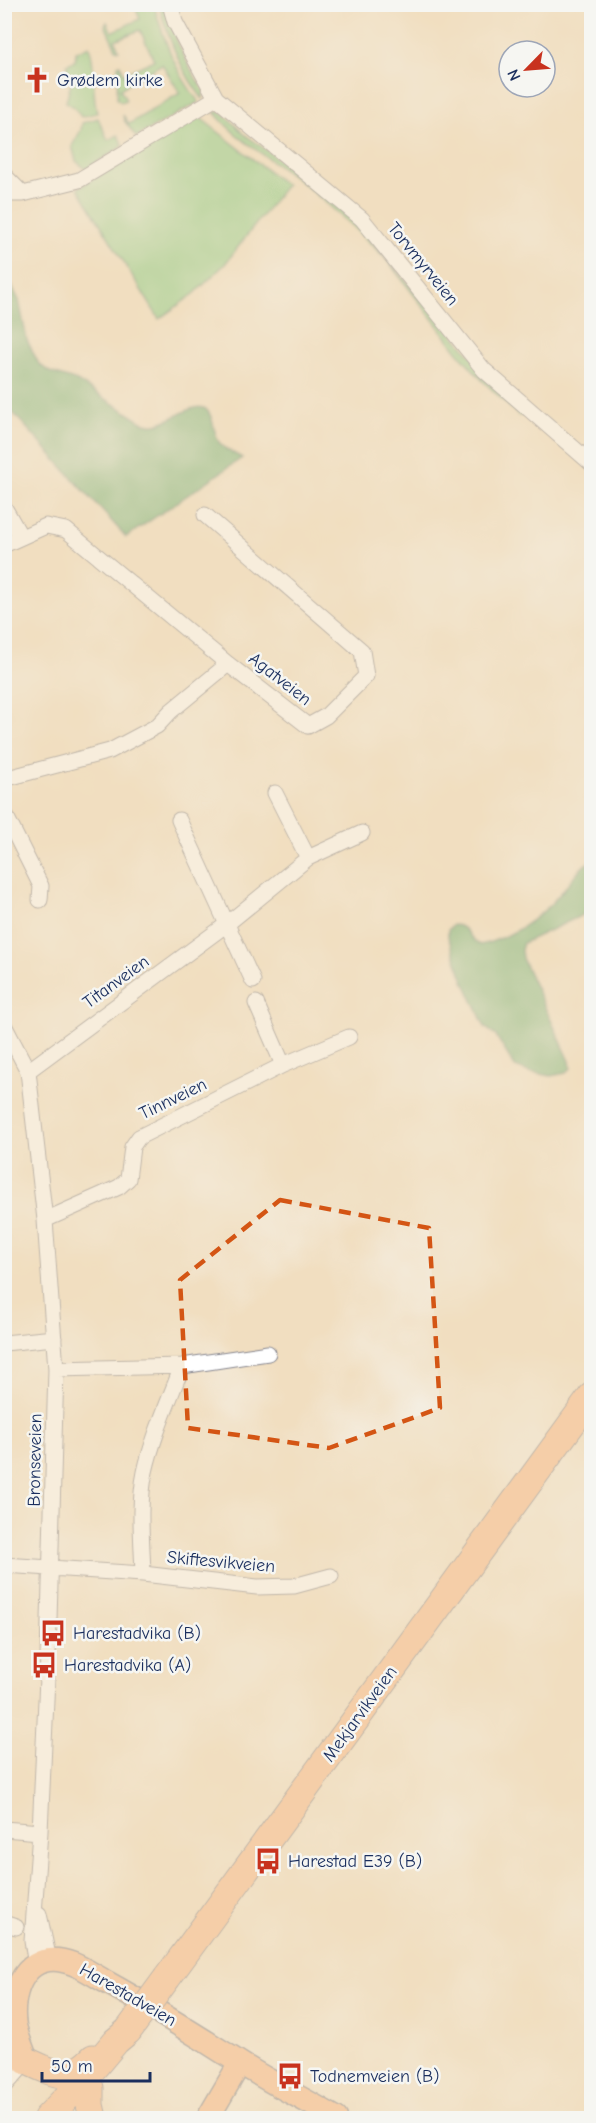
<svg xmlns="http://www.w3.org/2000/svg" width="596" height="2123" viewBox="0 0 596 2123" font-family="'Comic Neue',sans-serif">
	<rect width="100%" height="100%" fill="#f6f6f2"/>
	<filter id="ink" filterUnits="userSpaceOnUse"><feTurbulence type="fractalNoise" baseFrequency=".0167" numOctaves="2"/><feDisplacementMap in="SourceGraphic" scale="12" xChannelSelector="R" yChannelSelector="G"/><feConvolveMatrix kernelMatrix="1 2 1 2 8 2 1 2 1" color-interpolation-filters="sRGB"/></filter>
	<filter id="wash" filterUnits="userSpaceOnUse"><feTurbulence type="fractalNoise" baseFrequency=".008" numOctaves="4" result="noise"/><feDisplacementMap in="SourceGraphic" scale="24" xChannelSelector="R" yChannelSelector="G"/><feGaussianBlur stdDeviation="1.35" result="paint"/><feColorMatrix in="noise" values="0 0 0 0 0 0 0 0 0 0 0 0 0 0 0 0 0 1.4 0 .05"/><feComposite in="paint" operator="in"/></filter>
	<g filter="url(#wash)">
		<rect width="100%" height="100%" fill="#f1dec0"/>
		<path fill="#89cd87" stroke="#527e72" stroke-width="1.5" d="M134,5H154C164,40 176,73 199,102L136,137L124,120L123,115L129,124L180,93L162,64L120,89L126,100L121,102L117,99L118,65L120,64L124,74L154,60L140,30L115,40L119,50L116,49L105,25L107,22L112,32L140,19Z
			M159,5H165C175,39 184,61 204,91L203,99C181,72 168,38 159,5Z
			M89,46C97,68 91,90 97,113L81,117L74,107L66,102L73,76L67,75V64L75,61L76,52Z
			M214,112H222L244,134L309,181L348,214L523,415L519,416L481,379L457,351L387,260C358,231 329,204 297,179C269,158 236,139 214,112Z
			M198,116L286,185L225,264L194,294L159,319L78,188Z
			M98,118L108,140L118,135L123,146L86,169L76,161L72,146L81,130L82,123Z"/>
		<path fill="#6eb074" stroke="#447069" stroke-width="1.5" d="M7,277L19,300L27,340L39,364L50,372L77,381L142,422C146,423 151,425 155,424C169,423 192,403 204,408C214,413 213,433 219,442C224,450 234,453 242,458L126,537L5,404L4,288Z
			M591,861V911L523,943L521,950L522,958L570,1061L571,1068L566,1073L551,1076L529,1072L515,1067L496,1036L485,1027L464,981L448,937V930L453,925C468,925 468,939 480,945C510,938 539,919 559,895C570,883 577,868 591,861Z"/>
	</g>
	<g filter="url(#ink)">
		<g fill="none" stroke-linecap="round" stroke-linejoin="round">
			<g stroke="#86868f" stroke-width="17">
				<path id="street" d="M170,4L175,22L216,98L362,219L484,370L592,464
					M4,175L23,194
					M4,194H23L79,180L216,98
					M4,507L21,537
					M4,545L46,526L66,530L228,664L308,726L326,716L366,676L362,651L205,515
					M4,779L110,751L157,726L171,711L228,664
					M275,793L308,858
					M4,812L41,886L40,900
					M179,820L253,981
					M256,1003L283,1065
					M4,1025L28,1071L45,1220L56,1369L48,1656L40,1832L32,1941L36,1965
					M28,1071L227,924L308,858L362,833
					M45,1220L119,1187L128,1179L132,1147L139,1137L283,1065L349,1037
					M4,1343L54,1338
					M56,1369L182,1366L268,1353
					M4,1565L143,1574L257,1587L294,1586L331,1576
					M143,1574C142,1541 138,1505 145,1472C153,1436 169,1401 182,1366
					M4,1829L40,1832
					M39,1914L49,1960
					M4,1923L16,1927
					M4,2087L27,2061"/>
			</g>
			<g stroke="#86868f" stroke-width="25">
				<path id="primary" d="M27,2061C23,2049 18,2038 15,2026C10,1997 22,1956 58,1960C76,1962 92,1974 108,1983C152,2007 194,2034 237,2061C269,2082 304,2099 336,2118
					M208,2118L240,2063"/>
			</g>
			<g stroke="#86868f" stroke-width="29">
				<path id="highway" d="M167,1978L592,1396
					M27,2061C55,2074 69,2083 93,2058
					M90,2088V2105L93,2118
					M47,2118L80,2084L116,2041L128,2031"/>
			</g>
			<use href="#street" stroke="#fff" stroke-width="15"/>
			<use href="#primary" stroke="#fbbb8d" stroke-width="22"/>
			<use href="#highway" stroke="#fbbb8d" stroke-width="27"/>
			<g stroke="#86868f" stroke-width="29" stroke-linecap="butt">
				<path id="highway-bridge" d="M128,2031L167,1978"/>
			</g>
			<use href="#highway-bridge" stroke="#fbbb8d" stroke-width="27"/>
		</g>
	</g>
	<path d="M0 0H596V2123H0ZM280,1200L429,1228L440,1408L329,1448L188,1428L180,1280Z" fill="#f1dec0" fill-opacity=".55" fill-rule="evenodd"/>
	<path fill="none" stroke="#d45514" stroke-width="4.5" stroke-dasharray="12 8" stroke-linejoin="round" d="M280,1200L429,1228L440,1408L329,1448L188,1428L180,1280Z"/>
	<defs>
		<g id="church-bare" transform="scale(2.07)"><path d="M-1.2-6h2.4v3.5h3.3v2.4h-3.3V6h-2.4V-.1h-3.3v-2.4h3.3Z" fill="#c8321e" stroke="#f6f6f2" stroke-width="2.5" paint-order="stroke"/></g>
		<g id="bus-bare" transform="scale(2.07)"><path d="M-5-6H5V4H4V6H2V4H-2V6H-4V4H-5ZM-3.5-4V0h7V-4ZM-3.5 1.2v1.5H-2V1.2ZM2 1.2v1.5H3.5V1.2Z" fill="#c8321e" stroke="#f6f6f2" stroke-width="2.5" paint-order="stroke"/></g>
	</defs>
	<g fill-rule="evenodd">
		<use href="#church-bare" x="37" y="80"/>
		<use href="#bus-bare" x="53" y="1633"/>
		<use href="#bus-bare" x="44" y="1665"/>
		<use href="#bus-bare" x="268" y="1861"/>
		<use href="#bus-bare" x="290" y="2076"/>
	</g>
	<g text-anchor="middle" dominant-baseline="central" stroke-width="5" stroke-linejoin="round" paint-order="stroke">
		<g font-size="18" fill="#1b2f5e" stroke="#f6f6f2" text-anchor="start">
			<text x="57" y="80">Grødem kirke</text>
			<text x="73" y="1633">Harestadvika (B)</text>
			<text x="64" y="1665">Harestadvika (A)</text>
			<text x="288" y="1861">Harestad E39 (B)</text>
			<text x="310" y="2076">Todnemveien (B)</text>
		</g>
		<g font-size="18" fill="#1b2f5e" stroke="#f6f6f2">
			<text transform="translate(423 264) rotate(51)">Torvmyrveien</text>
			<text transform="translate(280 679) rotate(38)">Agatveien</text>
			<text transform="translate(116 982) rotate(-36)">Titanveien</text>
			<text transform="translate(173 1099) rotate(-26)">Tinnveien</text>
			<text transform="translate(35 1460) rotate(-89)">Bronseveien</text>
			<text transform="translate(221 1562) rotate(5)">Skiftesvikveien</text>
			<text transform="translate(360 1714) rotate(-54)">Mekjarvikveien</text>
			<text transform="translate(128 1995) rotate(30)">Harestadveien</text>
		</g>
	</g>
	<rect width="596" height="2123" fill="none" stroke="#f6f6f2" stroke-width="24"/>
	<g transform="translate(527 69) rotate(245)"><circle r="28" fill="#f6f6f2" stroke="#9ea6b7" stroke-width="1.5"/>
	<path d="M0-4.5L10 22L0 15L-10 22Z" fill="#c8321e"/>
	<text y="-9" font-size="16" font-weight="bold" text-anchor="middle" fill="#1b2f5e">N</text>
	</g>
	<path d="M42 2072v9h108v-9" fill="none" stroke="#1b2f5e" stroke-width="3"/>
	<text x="51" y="2072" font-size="18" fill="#1b2f5e" stroke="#f6f6f2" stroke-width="4.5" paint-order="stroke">50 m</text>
</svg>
